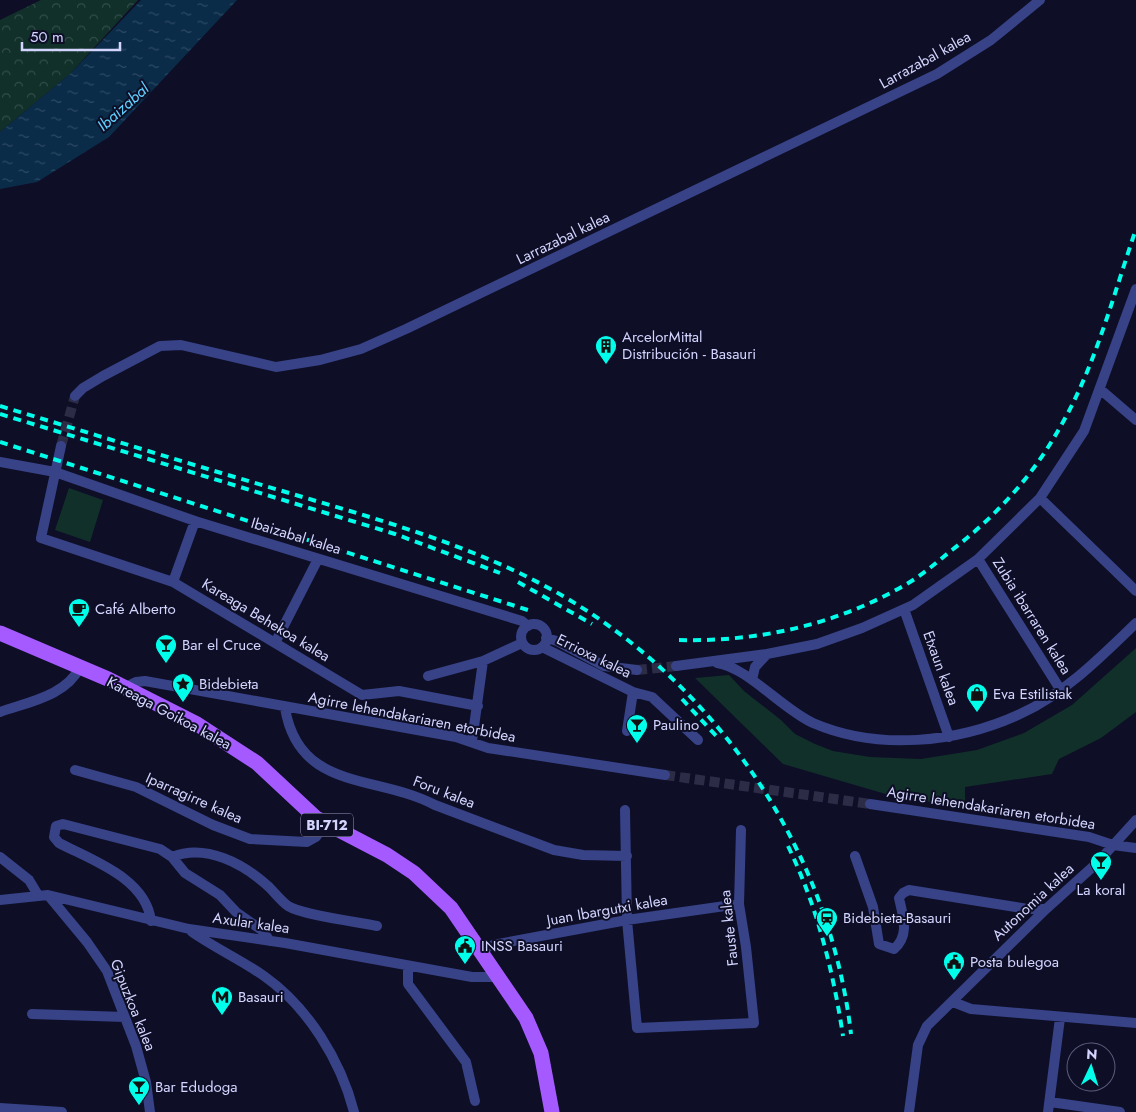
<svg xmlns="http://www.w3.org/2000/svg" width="1136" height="1112" viewBox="0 0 1136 1112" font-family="Jost,sans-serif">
	<defs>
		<pattern id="forest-crowns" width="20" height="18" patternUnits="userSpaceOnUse" patternTransform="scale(1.25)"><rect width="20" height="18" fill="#11302a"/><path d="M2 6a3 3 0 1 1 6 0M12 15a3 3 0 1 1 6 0" fill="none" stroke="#334d4a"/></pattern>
		<pattern id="water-ripples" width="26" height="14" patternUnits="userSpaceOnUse" patternTransform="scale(1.25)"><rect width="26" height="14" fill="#0a2c49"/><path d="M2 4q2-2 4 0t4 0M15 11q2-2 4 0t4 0" fill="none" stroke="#2d4a64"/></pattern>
	</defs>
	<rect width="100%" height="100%" fill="#0e0e26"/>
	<path fill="url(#forest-crowns)" d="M41,0H138L70,74L0,132V20Z"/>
	<path fill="#11302a" d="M69,488L103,500L90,542L55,530Z
		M1136,648V712L1101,738L1059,759L1052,774L965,787V808L889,795L783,764L695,678L729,675L744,691L781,720L795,734L815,744L833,751L870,757L921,759L977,750L1024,733L1072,705Z"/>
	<path fill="url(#water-ripples)" d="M141,0H237L109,137L37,182L0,189V132L70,74Z"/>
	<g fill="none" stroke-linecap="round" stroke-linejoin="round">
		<path stroke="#2c2c47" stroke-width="10" stroke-dasharray="10 5" stroke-linecap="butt" d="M61,446L75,396
			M637,670L676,666
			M665,775L870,804"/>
		<path stroke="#374287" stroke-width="10" d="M1101,390L1136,420
			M75,396L83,388L103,376L160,346L181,345L276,367L320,360L361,349L406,329L937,74L991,40L1040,0
			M61,446L41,538L173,582L362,695L399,691L478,706
			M0,462L55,472L195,521L522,621L528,626
			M1040,498L1136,591
			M978,559L1060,689
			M173,582L195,521
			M904,609L949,737
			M521 637a13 13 0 1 1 26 0a13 13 0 1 1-26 0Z
			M546,638L557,641L604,666L637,670
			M275,643L318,559
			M542,647L633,692L627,731
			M717,663C747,667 782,709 813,723C878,751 957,743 1020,714C1064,694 1101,657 1136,623
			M676,666L767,654L817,644L862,628L913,605L978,559L1040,498L1084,431L1136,289
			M428,676L483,661L522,643
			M752,680L755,667L767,654
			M126,687L136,682L145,681L456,737L488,748L665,775
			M633,692L652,697L698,740
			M285,708C299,792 377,774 435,805L554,850L583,855L627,856
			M0,712C28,702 66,696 80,667
			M472,741L483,661
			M75,770L136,787L213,825L250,839L307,842L316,837L325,824
			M870,804L1089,837L1113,845L1136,848
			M625,810L627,920L637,1028L754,1023L746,947L739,904L741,830
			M855,856L873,907L879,944L894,949C910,935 903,917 899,898L903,893L909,890L1028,909H1046
			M0,857L29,880L38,895
			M172,857C206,843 244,864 269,887C275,893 281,901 288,906C302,915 358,922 377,926
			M48,895L87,942L107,971L136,1046L146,1082L150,1112
			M0,900L48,895L189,929L285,943L472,977H499
			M151,921C146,878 91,860 59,843L54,837L56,826L63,824L160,849L172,857L185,873L220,895L236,912L263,931L270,941
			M192,932C215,948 241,960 264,976C308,1007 341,1061 354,1112
			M481,950L493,945L627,920L739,904
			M408,967V984L466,1062L475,1101
			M953,1002L971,1009L1136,1023
			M32,1014L125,1017
			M1050,1102L1120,1112
			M0,1108L62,1112
			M909,1112L918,1045L927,1026L1046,909L1097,863L1136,820
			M1048,1112L1060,1018"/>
		<path stroke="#a55aff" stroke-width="15" d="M0,633L108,679L197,724L257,763L316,818L387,855L414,873L451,908L526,1018L541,1053L552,1112"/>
		<path stroke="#00feeb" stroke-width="4" stroke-dasharray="8 6" stroke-linecap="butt" d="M0,406C93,434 186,463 279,490C376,519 475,545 563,596C720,688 830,852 851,1034
			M0,414L395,534L500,573
			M0,442L531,611
			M518,582L592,624
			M679,640C760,642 840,624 910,582C925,573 938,561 952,550C995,517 1032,477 1059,429C1095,368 1113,296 1136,229
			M682,699L719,739
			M788,846C817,906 833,970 843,1036"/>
	</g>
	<defs>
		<g id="building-pin" transform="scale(1.125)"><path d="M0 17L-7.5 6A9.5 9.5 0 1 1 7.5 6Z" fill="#00feeb" stroke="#0e0e26"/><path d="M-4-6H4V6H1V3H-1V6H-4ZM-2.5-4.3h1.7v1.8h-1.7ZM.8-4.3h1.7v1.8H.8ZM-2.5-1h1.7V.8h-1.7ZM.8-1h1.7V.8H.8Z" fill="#111"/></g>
		<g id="cafe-pin" transform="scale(1.125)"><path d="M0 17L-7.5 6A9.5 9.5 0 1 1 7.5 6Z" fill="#00feeb" stroke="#0e0e26"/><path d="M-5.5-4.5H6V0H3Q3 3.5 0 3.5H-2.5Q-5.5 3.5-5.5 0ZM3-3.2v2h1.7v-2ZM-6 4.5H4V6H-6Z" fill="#111"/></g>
		<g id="bar-pin" transform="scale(1.125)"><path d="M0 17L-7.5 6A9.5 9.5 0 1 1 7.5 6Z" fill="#00feeb" stroke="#0e0e26"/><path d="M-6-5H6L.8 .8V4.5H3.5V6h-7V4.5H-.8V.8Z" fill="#111"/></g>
		<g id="sight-pin" transform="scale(1.125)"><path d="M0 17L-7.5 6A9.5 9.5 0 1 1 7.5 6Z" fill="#00feeb" stroke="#0e0e26"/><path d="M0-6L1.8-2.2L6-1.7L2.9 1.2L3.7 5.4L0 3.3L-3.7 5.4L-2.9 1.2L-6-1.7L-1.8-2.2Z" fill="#111"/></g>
		<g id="shop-pin" transform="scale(1.125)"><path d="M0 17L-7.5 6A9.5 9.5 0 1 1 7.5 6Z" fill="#00feeb" stroke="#0e0e26"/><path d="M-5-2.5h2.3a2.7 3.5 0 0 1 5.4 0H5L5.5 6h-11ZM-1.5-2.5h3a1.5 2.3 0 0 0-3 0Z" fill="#111"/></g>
		<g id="station-pin" transform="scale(1.125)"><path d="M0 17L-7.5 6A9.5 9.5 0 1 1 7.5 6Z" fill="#00feeb" stroke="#0e0e26"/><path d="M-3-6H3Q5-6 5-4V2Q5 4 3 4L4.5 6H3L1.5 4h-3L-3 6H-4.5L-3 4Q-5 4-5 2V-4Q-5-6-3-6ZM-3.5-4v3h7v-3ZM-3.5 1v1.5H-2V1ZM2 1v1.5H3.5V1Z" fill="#111"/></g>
		<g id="civic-pin" transform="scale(1.125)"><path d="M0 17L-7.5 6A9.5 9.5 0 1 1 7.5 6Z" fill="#00feeb" stroke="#0e0e26"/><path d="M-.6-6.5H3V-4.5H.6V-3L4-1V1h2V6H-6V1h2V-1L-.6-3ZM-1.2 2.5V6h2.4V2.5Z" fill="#111"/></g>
		<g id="metro-pin" transform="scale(1.125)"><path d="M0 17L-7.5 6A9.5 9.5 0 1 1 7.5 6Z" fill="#00feeb" stroke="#0e0e26"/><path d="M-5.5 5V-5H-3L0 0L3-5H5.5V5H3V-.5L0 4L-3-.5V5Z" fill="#111"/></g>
	</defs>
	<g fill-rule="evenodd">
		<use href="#building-pin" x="606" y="346"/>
		<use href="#cafe-pin" x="79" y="609"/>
		<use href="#bar-pin" x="166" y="645"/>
		<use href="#sight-pin" x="183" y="684"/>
		<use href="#shop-pin" x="977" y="694"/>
		<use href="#bar-pin" x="637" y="725"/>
		<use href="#bar-pin" x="1101" y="862"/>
		<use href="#station-pin" x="827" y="918"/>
		<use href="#civic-pin" x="465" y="946"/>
		<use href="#civic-pin" x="954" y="962"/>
		<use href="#metro-pin" x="222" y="997"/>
		<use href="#bar-pin" x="139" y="1087"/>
	</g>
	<g text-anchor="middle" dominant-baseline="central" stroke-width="4" stroke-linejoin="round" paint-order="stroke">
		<rect fill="#0e0e26" stroke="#9899be" stroke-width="1" x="301" y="813.5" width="52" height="23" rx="4"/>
		<g font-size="14" font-weight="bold" fill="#d3d5ff">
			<text x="327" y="825">BI-712</text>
		</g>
		<g font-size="15" fill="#d3d5ff" stroke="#0e0e26">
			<text transform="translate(925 60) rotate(-29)">Larrazabal kalea</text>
			<text transform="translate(563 238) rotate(-26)">Larrazabal kalea</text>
			<text transform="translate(296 536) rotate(17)">Ibaizabal kalea</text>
			<text transform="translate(1032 616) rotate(58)">Zubia ibarraren kalea</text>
			<text transform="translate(266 620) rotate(31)">Kareaga Behekoa kalea</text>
			<text transform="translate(594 656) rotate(26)">Errioxa kalea</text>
			<text transform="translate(941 668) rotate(70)">Etxaun kalea</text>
			<text transform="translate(169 713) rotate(28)">Kareaga Goikoa kalea</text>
			<text transform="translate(412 717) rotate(11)">Agirre lehendakariaren etorbidea</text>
			<text transform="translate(444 792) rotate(21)">Foru kalea</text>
			<text transform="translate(194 798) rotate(24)">Iparragirre kalea</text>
			<text transform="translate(991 808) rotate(9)">Agirre lehendakariaren etorbidea</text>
			<text transform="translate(1033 902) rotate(-43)">Autonomia kalea</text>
			<text transform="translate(607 910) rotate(-10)">Juan Ibargutxi kalea</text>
			<text transform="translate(251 923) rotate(8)">Axular kalea</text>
			<text transform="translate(729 928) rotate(-96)">Fauste kalea</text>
			<text transform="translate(133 1005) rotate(68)">Gipuzkoa kalea</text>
		</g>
		<g font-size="15" fill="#d3d5ff" stroke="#0e0e26" text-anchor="start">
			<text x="622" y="337">ArcelorMittal<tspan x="622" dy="17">Distribución - Basauri</tspan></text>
			<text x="95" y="609">Café Alberto</text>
			<text x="182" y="645">Bar el Cruce</text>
			<text x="199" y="684">Bidebieta</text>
			<text x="993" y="694">Eva Estilistak</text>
			<text x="653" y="725">Paulino</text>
			<text x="1101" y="890" text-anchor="middle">La koral</text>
			<text x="843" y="918">Bidebieta-Basauri</text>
			<text x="481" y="946">INSS Basauri</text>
			<text x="970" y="962">Posta bulegoa</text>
			<text x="238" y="997">Basauri</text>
			<text x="155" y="1087">Bar Edudoga</text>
		</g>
		<g font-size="16" font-style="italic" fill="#61d1ff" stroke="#0e0e26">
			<text transform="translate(123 107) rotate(-42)">Ibaizabal</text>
		</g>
	</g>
	<g transform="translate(1091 1067) rotate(4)"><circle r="24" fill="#0e0e26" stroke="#5d5e7d"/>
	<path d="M0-4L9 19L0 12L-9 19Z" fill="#00feeb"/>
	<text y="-8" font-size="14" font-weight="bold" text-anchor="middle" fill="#d3d5ff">N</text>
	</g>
	<path d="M22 42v8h98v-8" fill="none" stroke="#d3d5ff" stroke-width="2.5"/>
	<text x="30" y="42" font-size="15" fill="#d3d5ff" stroke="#0e0e26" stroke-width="4" paint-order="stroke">50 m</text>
</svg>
